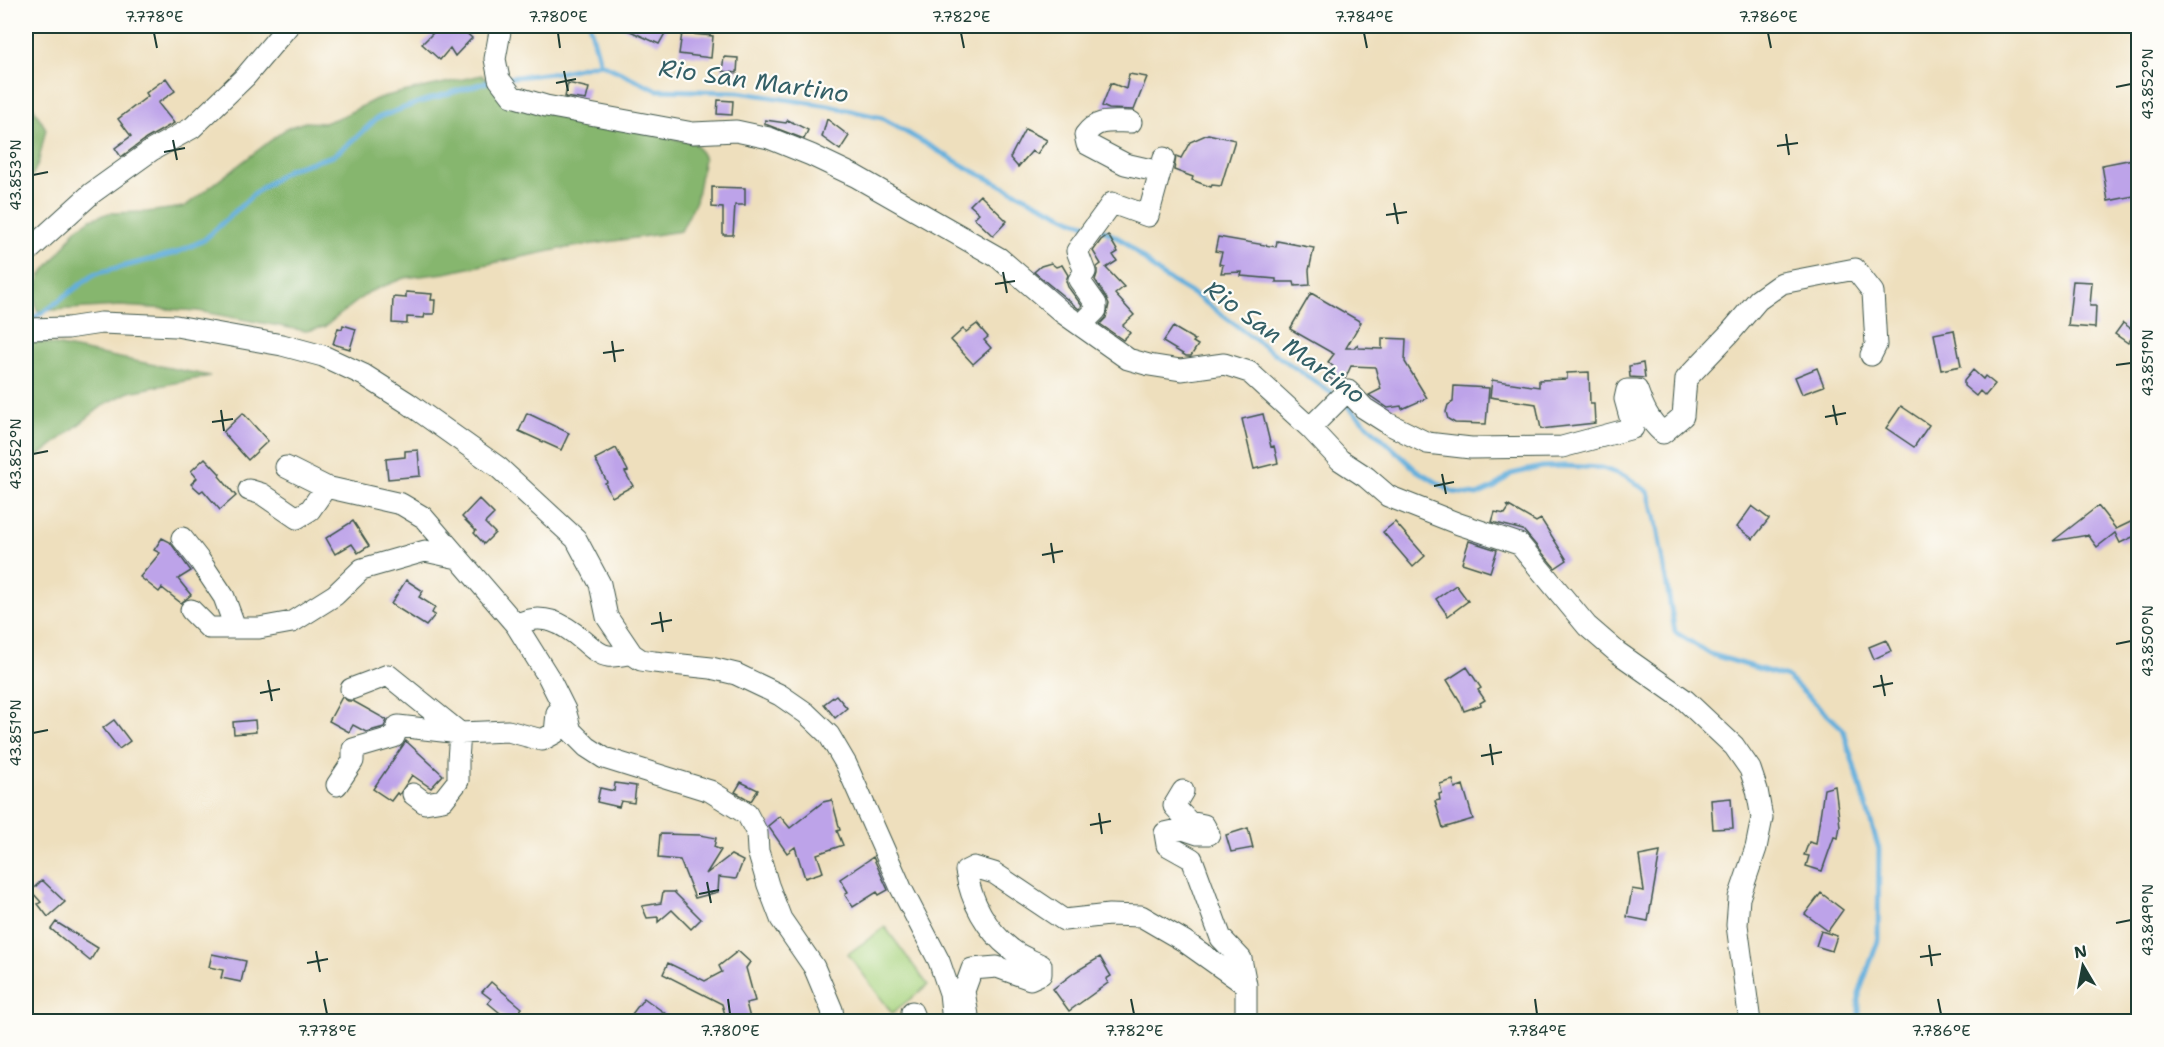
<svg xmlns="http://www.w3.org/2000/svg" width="2164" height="1047" viewBox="0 0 2164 1047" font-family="'Shantell Sans',sans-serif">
	<rect width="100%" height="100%" fill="#fdfcf7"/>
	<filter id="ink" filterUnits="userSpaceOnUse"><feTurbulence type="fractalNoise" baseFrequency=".0167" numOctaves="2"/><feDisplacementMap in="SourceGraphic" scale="12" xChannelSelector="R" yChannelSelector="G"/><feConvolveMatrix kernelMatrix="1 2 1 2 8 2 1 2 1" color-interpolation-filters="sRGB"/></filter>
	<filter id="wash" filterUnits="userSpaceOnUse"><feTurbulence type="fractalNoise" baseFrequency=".008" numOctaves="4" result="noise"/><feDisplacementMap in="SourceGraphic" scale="24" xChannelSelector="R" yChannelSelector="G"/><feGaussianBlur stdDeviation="1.35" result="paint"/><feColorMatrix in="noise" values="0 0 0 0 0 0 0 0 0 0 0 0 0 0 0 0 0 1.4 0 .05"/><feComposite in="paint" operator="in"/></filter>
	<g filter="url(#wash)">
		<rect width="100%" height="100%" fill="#eedfbd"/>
		<path fill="#a8d480" stroke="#64885a" stroke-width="1.5" d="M885,927L928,985L892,1013L848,954Z"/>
		<path fill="#86b66e" stroke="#527a51" stroke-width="1.5" d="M482,75L516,106L695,143L704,158L696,201L681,231L560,249L445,273L404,278L369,292L324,327L306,331L198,311L120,306L37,311L34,292L41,275L65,246L75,230L91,219L109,213L147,212L184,207L287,128L305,122L324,123L343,116L376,99L394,94Z
			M26,99H28L46,129L38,164L26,188Z
			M26,341L40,342L210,376L129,392L105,404L26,466Z"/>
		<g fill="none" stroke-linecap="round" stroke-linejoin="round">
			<path stroke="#63afdc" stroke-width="5" d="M590,26L600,63
				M600,63L657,90L739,92L829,106L882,118L969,169L1074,221L1088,225
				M507,78L562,72L600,63
				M1100,228L1125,242L1161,275L1198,297L1268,349L1336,396
				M27,322L51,307L94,274L176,253L204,240L256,192L289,169L333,156L356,138L377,118L420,102L494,80
				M1343,402L1416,470L1453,492L1477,495L1495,487L1511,474L1542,467L1564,466L1602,468L1627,477L1648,492L1655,516L1675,632L1710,654L1787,677L1843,729L1879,849L1878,941L1859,993V1022"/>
		</g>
		<g id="blocks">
			<path fill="#bda3e9" d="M440,26H459L472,38L455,56L450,48L440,60L422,44Z
				M619,26H669L659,44Z
				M682,33L713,36L711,58L679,54Z
				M724,57L738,58L737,73L722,71Z
				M1129,74L1147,77L1134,110L1109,109L1102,106L1111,83L1126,89Z
				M166,78L175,91L158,103L174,123L146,139L121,157L115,148L131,136L118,119L148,96L146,93Z
				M568,83L589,88L586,100L565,97Z
				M718,100L733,101L732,115L717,114Z
				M827,119L849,136L840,150L822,137Z
				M765,120L786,123L788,120L808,130L804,139L765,124Z
				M1025,129L1047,140L1037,154L1032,151L1018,167L1010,158Z
				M1208,134L1235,140L1221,186L1212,185L1211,187L1192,180L1193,177L1174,170L1176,156L1181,158L1190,142Z
				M2133,159L2139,195L2108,201L2102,165Z
				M712,187L745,188V205H735L733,235H723V208L712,207Z
				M980,195L1007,221L993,236L974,218L979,213L970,205Z
				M1108,235L1118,252L1113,255L1117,261L1106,268L1124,287L1115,294L1134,315L1123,325L1130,333L1123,340L1100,324L1106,318L1109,304L1106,297L1095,280L1097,274V267L1101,264L1093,251L1101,240Z
				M1218,237L1276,247L1277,241L1314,248L1309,270L1310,285L1295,286L1294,282H1276V279L1241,276L1242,272L1221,273L1223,265L1219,264L1222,252L1215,251Z
				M1051,263L1056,267L1062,265L1068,275L1066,281L1068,287L1082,306L1079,309L1034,272L1041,266Z
				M2073,281L2092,282L2090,306H2096L2095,328L2068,326Z
				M406,292L432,294L431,300H435L434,314H425L424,318L407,317V324L392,323L393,297L406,298Z
				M1311,293L1361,322L1346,348H1355L1357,345L1359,348L1382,349V338L1406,339L1405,362L1427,398L1402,409L1401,406L1388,408L1369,395L1381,389L1375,367L1351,366L1345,379L1337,383L1328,377L1336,369L1328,362L1334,354L1290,329Z
				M2123,323L2136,332L2128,343L2115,334Z
				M977,324L988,337L984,340L991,348L973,364L951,340L963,329L966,332Z
				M343,325L356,329L350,349L333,344L338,328L342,329Z
				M1173,327L1195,340L1193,342L1198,345L1191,356H1186L1163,342Z
				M1954,330L1961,366L1941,370L1934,334Z
				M1643,363L1645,378L1630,377L1629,366Z
				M1817,368L1824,386L1802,394L1795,377Z
				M1973,370L1983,379L1985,376L1995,384L1985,396L1980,391L1976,396L1964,386V381Z
				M1589,372L1590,404H1594L1595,423L1541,429L1536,404L1490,397L1492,380L1539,387V380L1567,379V373Z
				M1454,386L1489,388L1486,424L1455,423L1448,419L1446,412L1448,405L1453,402Z
				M1901,406L1929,425L1914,447L1886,428Z
				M243,413L268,441L248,460L223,432Z
				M527,413L569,433L561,450L519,431Z
				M1263,414L1271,447L1274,446L1278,463L1254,469L1242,419Z
				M616,448L628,471L625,472L633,486L612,497L605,483L607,482L595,459Z
				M418,450L420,476L388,479L386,459L405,457V451Z
				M205,458L220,474L219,476L236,496L220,510L203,490L200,492L191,484L197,478L191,471Z
				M479,499L494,514L485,523L495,533L484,544L474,533L476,531L462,517Z
				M1507,505L1536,522L1541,519L1567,560L1555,568L1523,530L1492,522L1495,512L1505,514L1509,508Z
				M1752,506L1769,519L1753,539L1737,527Z
				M2098,506L2116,529L2139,518V534L2120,543L2115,533L2097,547L2088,535L2053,541Z
				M353,521L369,546L358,553L352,544L335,554L326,538Z
				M1395,522L1425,556L1413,567L1383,532Z
				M162,538L170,542L191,571L178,579L191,595L181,603L162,588L159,592L140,577L160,553L154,550Z
				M1469,541L1497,550L1490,572L1462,563Z
				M406,580L423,591L419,597L435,607L432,613L435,615L426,626L391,604Z
				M1456,585L1468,601L1448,616L1436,599Z
				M1886,640L1891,651L1874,659L1869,647Z
				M1467,667L1481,688L1478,690L1485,700L1480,703L1481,705L1464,711L1460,701L1447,680Z
				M836,695L847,708L835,718L824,704Z
				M342,697L348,701H353L387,720L384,727L366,732L353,725L349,732L329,721Z
				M114,720L130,741L119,749L103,728Z
				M255,720L256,732L234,734L233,722Z
				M406,741L443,775L431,788L412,775L399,795L397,793L391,801L373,789Z
				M1453,780L1455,788L1463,785L1473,819L1443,828L1435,801L1440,800L1439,794L1442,793L1440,784Z
				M741,782L758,790L751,801L735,792Z
				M615,783L636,786L634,803L621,801L619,807L597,802L600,788L614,791Z
				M1835,786L1840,826L1838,838L1834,837L1822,871L1806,866L1809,856L1804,855L1809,842L1816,844L1824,789Z
				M1731,798L1733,828L1713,829L1711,800Z
				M832,800L840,830L837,831L843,845L817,854L823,872L805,878L795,847L787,853L768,826L780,816L790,828L823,802Z
				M1248,828L1253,848L1231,852L1226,835Z
				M660,834L700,835L716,838L714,847L721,850L706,874L731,855L743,861L736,879L719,877L718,892L695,898L680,860L658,858Z
				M1660,852L1648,921L1627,917L1632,889L1644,891L1639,856Z
				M873,857L888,890L879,895L877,892L853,907L845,895L848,892L840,879Z
				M42,880L65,902L48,917L38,904L41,902L31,891Z
				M663,892H674L701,919L691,929L672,910L658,922V917L647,918L642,906L661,903Z
				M1821,893L1843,910L1828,931L1805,914Z
				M56,922L98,948L90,961L51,929Z
				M1821,931L1837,936L1832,951L1816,946Z
				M738,951L750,962L746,968L755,1001L746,1003L751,1022H727L722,1004L663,974L668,963L705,981L722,972L719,966Z
				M212,954L246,961L241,982L221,978L223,970L209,967Z
				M1100,957L1111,976L1106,979L1108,983L1069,1011L1053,989L1075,972Z
				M491,982L522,1008L511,1022L488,1003L491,999L482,992Z
				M644,998L677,1022H626Z"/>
		</g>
	</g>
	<g filter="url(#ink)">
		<use href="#blocks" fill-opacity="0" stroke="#3e5549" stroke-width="1.5"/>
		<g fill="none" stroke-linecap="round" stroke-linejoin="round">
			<g stroke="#3e5549" stroke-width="23">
				<path id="minor" d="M501,26L495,59L499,79L512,96L546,106L693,133L736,131L769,138L811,155L855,176L999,258L1063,313L1128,359L1149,365L1181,370L1224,364L1249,372L1310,428L1340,460L1366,477L1388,496L1459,524L1519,544L1587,626L1617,652L1685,700L1734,746L1750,769L1757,790L1762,818L1756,848L1739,898L1737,925L1750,1022
					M1131,122C1112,122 1097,118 1085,135L1087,144L1125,164L1160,172
					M26,253L92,193L152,150L192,128L245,77L288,26
					M26,329L68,328L101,323L176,326L282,345L323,356L364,375L408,403L498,467L576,539L600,584L607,617L632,654L641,660L654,662L711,668L736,674L780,695L806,713L829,735L846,764L901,888L939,961L950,993L953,1022
					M1089,331L1085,321L1096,310V304L1079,280L1085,272L1077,251L1112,203L1148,216L1164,158
					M1310,428L1345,393L1348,391L1364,408L1389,424L1427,443L1471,448L1562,447L1633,428L1625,399L1627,390H1637C1643,407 1649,421 1663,433L1683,416L1686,379L1729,334L1758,300L1782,283L1855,269L1873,292L1876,345L1871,355
					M286,467L326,487L401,504L423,517L516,625L549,678L565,710L571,731L587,747L604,758L710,791L747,814L757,833L758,851L768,885L781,919L814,967L832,1010L834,1022
					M249,490L262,494L297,518L310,510L326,487
					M182,538L200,561L224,597L235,627
					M191,610L209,628H259L292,622L335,595L362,569L425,551L458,558
					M516,625C542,611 563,623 584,641C590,646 599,655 608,656C615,657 624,654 632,654
					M351,689L388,675L460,733L508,731L542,740L555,733L557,713L565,710
					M337,785L353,761V749L394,737L398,726L460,733L458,760V781L443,800L425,803L413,794
					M1183,791L1174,806L1189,822L1204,825L1209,834H1198L1183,829L1165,833L1167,845L1192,859L1221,938L1241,959L1246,985
					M912,1012L916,1022
					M969,1022L964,991L972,969L997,967L1030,979L1041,974V965C1031,960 1019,956 1011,949C986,930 971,901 966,871L974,867L994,873L1064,920L1109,915L1141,916L1184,941L1246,985V1022"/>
			</g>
			<use href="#minor" stroke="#fff" stroke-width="21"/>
		</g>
	</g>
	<path fill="none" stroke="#1f3d34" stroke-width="2" d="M154,33L157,48M558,33L560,48M961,33L964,48M1364,33L1367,48M1768,33L1771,48M564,71L568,91M556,83L576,79M2116,87L2131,84M1786,134L1789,155M173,140L177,160M1777,146L1798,143M164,152L185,148M33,175L48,172M1394,203L1398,224M1386,215L1407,212M1003,272L1007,293M995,284L1015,281M612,341L615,362M603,353L624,350M2116,365L2131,363M1833,405L1837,425M221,410L224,431M1825,417L1846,413M212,422L233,419M33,454L48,451M1442,474L1446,494M1434,486L1454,482M1051,543L1054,563M1042,555L1063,551M660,612L663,632M651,624L672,620M2116,644L2131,641M1881,675L1885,696M268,680L272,701M1873,687L1893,683M260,693L280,689M33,733L48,730M1490,744L1493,765M1481,756L1502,752M1099,813L1102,834M1090,825L1111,821M707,882L711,903M699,894L719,890M2116,923L2131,920M1929,945L1932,966M316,951L320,972M1920,957L1941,954M307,963L328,959M324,999L327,1014M728,999L730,1014M1131,999L1134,1014M1535,999L1537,1014M1938,999L1941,1014"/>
	<g text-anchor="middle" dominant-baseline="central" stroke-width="4.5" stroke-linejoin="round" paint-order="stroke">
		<g font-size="24" font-style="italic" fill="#335f66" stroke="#fdfcf7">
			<text transform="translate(754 81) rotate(8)">Rio San Martino</text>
			<text transform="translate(1285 342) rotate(36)">Rio San Martino</text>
		</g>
	</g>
	<rect width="2164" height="1047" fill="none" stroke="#fdfcf7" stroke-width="66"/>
	<g transform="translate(2083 966) rotate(350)" stroke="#fdfcf7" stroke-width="4.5" paint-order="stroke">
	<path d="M0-4.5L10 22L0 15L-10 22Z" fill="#1f3d34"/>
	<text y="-9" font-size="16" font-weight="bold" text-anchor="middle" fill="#1f3d34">N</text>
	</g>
	<rect x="33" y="33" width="2098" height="981" fill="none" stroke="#1f3d34" stroke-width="2"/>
	<g font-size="15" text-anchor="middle" fill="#1f3d34">
		<text x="154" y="22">7.778°E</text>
		<text x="558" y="22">7.780°E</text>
		<text x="961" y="22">7.782°E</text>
		<text x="1364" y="22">7.784°E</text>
		<text x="1768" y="22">7.786°E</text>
		<text transform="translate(2148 84) rotate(-90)" y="5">43.852°N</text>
		<text transform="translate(16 175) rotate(-90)" y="5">43.853°N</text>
		<text transform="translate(2148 363) rotate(-90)" y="5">43.851°N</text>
		<text transform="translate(16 454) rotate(-90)" y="5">43.852°N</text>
		<text transform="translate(2148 641) rotate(-90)" y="5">43.850°N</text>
		<text transform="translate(16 733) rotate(-90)" y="5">43.851°N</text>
		<text transform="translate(2148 920) rotate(-90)" y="5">43.849°N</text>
		<text x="327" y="1036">7.778°E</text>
		<text x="730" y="1036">7.780°E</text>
		<text x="1134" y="1036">7.782°E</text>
		<text x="1537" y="1036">7.784°E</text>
		<text x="1941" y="1036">7.786°E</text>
	</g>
</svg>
